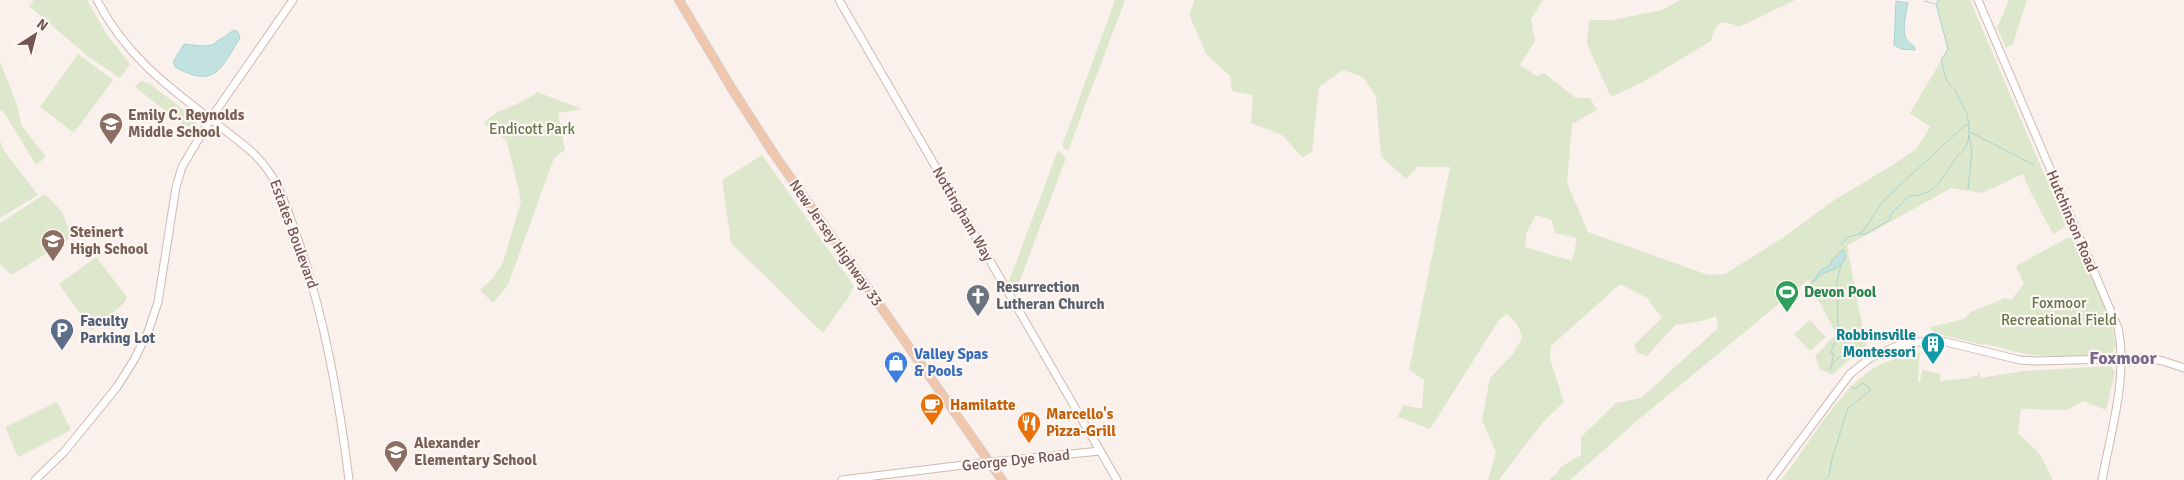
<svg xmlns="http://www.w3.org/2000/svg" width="2184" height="480" viewBox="0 0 2184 480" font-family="Signika,sans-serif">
	<rect width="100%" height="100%" fill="#faf1ec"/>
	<path fill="#dde7cb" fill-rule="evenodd" d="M34,0H87L105,32L130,64L120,78L89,57L29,6Z
		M1115,0H1125L1068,151L1062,146Z
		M1195,0H1543L1531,19L1535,41L1520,65L1537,76L1544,73L1576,98H1590L1597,110L1572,124L1567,183L1588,232L1708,275L1725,274L1784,237L1833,201L1891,166L1916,149L1930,127L1910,113L1948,49L1936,4L1938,0H1970L2065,223L2064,228L2053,234L2030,191L2023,174L1982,193L1951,188L1847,246L1866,345L1832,375L1820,369L1815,356L1836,334L1808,280L1639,419L1570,480H1549L1557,473L1561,467L1581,455V437L1616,403L1641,398L1718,328L1716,316L1702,321L1675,325L1647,356L1638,353L1634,345L1662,318L1647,298L1620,284L1551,346L1550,359L1564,402L1544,421L1500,478V480H1488L1496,452L1482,420L1490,378L1513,354L1522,338L1518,325L1507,314L1499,320L1430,429L1398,417L1403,405L1422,409L1424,380L1409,370L1450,167H1417L1406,179L1381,156L1376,97L1363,77L1343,70L1319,87L1312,152L1302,157L1282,135L1251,123L1253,95L1232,91L1230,76L1206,54L1189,14ZM1536,215L1552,220L1555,233L1577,238L1572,261L1525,247L1526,234Z
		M1680,0H1795L1739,27C1722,19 1715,22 1711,41L1643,82L1613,96L1610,95L1587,44L1589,20H1612L1662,10Z
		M2009,0H2027L2013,44L2006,48L1997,28Z
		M78,54L113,80L74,133L40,107Z
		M0,62L17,104L21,125L46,157L36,165L3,111L0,110Z
		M140,81L150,84L197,120L192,132L135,87Z
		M537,92L582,109L558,113L565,150L554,158L508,285L493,303L480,290L491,280L503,263L521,201L507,141L484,123C499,106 518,108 537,92Z
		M0,141L5,152L38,195L0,218Z
		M1058,150L1066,158L1014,296L1008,284Z
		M762,155L854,286L850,295L823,333L731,243L722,180Z
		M45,194L62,212L72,237L12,275L0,264V223Z
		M2069,237L2074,239L2110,317L2116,347L2112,353C2084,355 2055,359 2027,354C2013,352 2000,347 1986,344L1984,345L1934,333L1931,327L1964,319L1971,312L2005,298L2011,300L2024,284L2016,266Z
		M96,257L127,297L125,302L92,331L59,284Z
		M1810,320L1826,337L1810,351L1794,334Z
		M1920,352L1918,382H1920L1922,370L1941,374L1940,381L1971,378L1972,376H1977L1980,372V378L2023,371L2111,366L2115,372L2106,410L2083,401L2066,410L2021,409L2018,433L2039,453L2053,480H1781C1808,447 1833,398 1867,373C1882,361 1901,357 1920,352Z
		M57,402L71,430L18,457L5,427Z"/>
	<path fill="#c2e2df" stroke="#aad3cf" d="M1896,1L1908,3C1906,16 1898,38 1914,46L1915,50L1901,49L1894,45Z
		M234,30L238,32L240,38C220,70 215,89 175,67L173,62L184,44L201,46L212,45Z
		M1843,249C1850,264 1835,269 1824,273C1820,275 1815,281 1811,284L1821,270L1830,265L1832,260Z"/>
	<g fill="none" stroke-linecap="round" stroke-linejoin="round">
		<path stroke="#aad3cf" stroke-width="1" d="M1925,1L1935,4
			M1970,132L2034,165
			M1968,189L1972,152L1969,135
			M1859,234H1865L1890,220V215L1909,196C1935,196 1942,178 1955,159C1960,153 1966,149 1968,141C1969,136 1969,130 1969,125
			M1842,245V243L1848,237L1859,234L1864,230L1882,202L1965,125H1969L1967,114L1955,90L1947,82L1941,60L1948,49L1936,4L1938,0
			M1832,365L1839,357L1844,356L1847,350L1843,339L1837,341
			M1830,370L1834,354L1830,353L1836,340L1838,326L1837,281L1841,265
			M1825,480L1829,476L1832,459L1848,408L1871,390L1863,383L1854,389L1850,386"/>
		<g stroke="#d0b9b3" stroke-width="9">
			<path id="secondary" d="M97,0C134,72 193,102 252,152C277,175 285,203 296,234C324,313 339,397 349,480
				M839,0L1117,480
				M1978,0L2118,328C2128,377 2111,431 2102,480
				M35,480L64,452L117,387L134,360L148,332L158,302L176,187L182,167L211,118L293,0
				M842,480L972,464L1100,451
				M1771,480L1850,374L1870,358L1897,346L1918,342L1942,341L2020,360L2036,361L2146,358L2163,361L2184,368"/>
		</g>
		<g stroke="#d8cfce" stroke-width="10">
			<path id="primary" d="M679,0L732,89L774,154L1002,480"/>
		</g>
		<use href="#secondary" stroke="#fff" stroke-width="7"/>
		<use href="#primary" stroke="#f0c7ad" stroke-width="8"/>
	</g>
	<defs>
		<g id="school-pin" transform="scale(1.25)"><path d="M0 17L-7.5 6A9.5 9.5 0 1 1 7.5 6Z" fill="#8d6e63" stroke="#fdf6f2"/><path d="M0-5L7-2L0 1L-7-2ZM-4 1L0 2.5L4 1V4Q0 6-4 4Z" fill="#fff"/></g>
		<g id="stadium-pin" transform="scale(1.25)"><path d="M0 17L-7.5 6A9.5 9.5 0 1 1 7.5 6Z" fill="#2e9e5b" stroke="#fdf6f2"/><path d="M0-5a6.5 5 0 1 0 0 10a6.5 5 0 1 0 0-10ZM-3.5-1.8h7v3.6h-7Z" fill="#fff"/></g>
		<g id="church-pin" transform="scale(1.25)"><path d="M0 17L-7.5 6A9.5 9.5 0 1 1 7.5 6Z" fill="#6b7280" stroke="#fdf6f2"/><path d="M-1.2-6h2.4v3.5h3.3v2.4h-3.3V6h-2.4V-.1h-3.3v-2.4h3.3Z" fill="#fff"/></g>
		<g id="parking-pin" transform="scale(1.25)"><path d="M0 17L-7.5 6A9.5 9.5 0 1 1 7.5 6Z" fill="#5c6f8a" stroke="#fdf6f2"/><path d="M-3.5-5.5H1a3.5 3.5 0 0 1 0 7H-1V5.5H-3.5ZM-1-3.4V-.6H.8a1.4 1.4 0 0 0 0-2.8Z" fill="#fff"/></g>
		<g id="building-pin" transform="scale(1.25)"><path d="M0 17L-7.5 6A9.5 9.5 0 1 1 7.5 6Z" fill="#0f9aa8" stroke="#fdf6f2"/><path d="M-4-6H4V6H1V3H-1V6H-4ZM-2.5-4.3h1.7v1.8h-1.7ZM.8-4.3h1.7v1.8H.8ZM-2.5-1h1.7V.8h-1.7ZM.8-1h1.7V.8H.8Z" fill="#fff"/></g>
		<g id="shop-pin" transform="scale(1.25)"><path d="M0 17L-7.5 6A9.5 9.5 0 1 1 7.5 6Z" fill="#3f7fe0" stroke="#fdf6f2"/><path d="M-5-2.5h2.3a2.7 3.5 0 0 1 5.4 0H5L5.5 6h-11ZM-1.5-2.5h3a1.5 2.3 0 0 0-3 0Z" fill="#fff"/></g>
		<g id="cafe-pin" transform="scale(1.25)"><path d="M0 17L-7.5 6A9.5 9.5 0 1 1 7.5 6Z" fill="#e8710a" stroke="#fdf6f2"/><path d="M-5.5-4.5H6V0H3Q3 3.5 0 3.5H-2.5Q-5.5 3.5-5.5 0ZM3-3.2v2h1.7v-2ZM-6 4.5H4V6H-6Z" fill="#fff"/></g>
		<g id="restaurant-pin" transform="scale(1.25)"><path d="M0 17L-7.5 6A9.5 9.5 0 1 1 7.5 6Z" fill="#e8710a" stroke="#fdf6f2"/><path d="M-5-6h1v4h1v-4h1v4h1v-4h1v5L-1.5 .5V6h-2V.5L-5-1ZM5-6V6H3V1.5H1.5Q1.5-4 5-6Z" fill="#fff"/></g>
	</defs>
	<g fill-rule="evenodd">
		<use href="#school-pin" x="111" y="124"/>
		<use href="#school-pin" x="53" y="241"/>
		<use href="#stadium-pin" x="1787" y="292"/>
		<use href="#church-pin" x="978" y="296"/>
		<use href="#parking-pin" x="62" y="330"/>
		<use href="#building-pin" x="1933" y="344"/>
		<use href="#shop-pin" x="896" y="363"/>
		<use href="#cafe-pin" x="932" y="405"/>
		<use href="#restaurant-pin" x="1029" y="423"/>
		<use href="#school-pin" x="396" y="452"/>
	</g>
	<g text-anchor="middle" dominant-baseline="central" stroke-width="4.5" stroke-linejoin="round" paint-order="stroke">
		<g font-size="15" font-weight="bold" fill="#785e54" stroke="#fdf6f2" text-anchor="start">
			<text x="128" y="115">Emily C. Reynolds<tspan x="128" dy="17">Middle School</tspan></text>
			<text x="70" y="232">Steinert<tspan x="70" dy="17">High School</tspan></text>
			<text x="414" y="443">Alexander<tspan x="414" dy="17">Elementary School</tspan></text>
		</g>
		<g font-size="15" fill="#62774b" stroke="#fdf6f2">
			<text x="532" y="129">Endicott Park</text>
			<text x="2059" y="303">Foxmoor<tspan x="2059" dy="17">Recreational Field</tspan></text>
		</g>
		<g font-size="15" fill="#735551" stroke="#fdf6f2">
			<text transform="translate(963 214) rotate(60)">Nottingham Way</text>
			<text transform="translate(2072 221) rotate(67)">Hutchinson Road</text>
			<text transform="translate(294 234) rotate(70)">Estates Boulevard</text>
			<text transform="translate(836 243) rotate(55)">New Jersey Highway 33</text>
			<text transform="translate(1016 460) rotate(-6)">George Dye Road</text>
		</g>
		<g font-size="15" font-weight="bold" fill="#5b616d" stroke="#fdf6f2" text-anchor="start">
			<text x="996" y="287">Resurrection<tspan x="996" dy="17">Lutheran Church</tspan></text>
		</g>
		<g font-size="15" font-weight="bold" fill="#27864d" stroke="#fdf6f2" text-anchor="start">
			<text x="1804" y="292">Devon Pool</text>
		</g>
		<g font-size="15" font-weight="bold" fill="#4e5e75" stroke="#fdf6f2" text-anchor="start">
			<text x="80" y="321">Faculty<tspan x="80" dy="17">Parking Lot</tspan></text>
		</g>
		<g font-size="15" font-weight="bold" fill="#0d838f" stroke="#fdf6f2" text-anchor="end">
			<text x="1916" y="335">Robbinsville<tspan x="1916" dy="17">Montessori</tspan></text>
		</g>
		<g font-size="15" font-weight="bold" fill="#366cbe" stroke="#fdf6f2" text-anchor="start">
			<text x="914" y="354">Valley Spas<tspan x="914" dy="17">&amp; Pools</tspan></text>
		</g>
		<g font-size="15" font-weight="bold" fill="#c56008" stroke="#fdf6f2" text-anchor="start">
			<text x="950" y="405">Hamilatte</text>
			<text x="1046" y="414">Marcello's<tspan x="1046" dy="17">Pizza-Grill</tspan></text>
		</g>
		<g font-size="18" font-weight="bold" fill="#7a698e" stroke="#fdf6f2">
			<text x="2123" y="358">Foxmoor</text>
		</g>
	</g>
	<g transform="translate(35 35) rotate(36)" stroke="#fdf6f2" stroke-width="4" paint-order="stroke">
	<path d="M0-4L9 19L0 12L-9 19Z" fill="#735551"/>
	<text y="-8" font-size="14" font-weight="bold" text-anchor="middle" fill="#735551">N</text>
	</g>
</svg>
